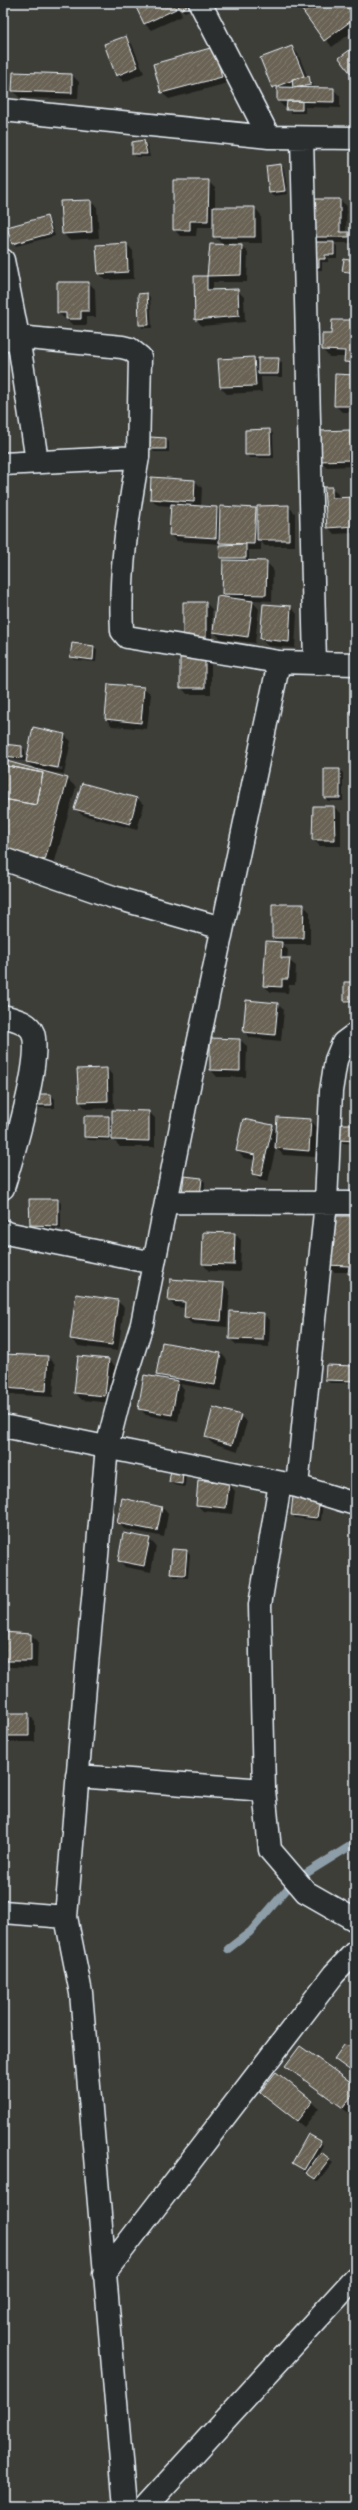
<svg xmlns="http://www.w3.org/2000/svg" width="358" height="2510" viewBox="0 0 358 2510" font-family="Dekko,sans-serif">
	<defs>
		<pattern id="building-hatch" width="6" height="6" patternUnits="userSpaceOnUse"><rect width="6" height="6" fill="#6b6454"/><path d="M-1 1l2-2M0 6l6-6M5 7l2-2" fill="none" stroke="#807b6d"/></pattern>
	</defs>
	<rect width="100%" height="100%" fill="#3e3e39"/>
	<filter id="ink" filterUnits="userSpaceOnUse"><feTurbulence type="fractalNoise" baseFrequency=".025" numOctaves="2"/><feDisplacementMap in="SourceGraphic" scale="8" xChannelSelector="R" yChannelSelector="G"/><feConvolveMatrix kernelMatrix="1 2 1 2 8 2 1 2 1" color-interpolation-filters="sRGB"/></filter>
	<g filter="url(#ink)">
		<path fill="#0007" fill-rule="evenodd" d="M135,3H197L198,5L185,12L178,6L182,16L151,30L144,23Z
			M298,3H345L355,16V30L332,47Z
			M125,37L132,44L144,73L124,82L117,75Z
			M292,47L298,54L308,78L312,81L314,89H333L340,96V108L305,107V113H291L288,107H284L278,101V93L273,88Z
			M220,55L228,83L169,99L162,93L155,64Z
			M14,73L72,75L79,82L78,99L20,98L13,91Z
			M144,141L147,144L150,157H136L133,153Z
			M281,165L284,169L288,194L274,196L270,193Z
			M208,181L215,188V208H255L261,215L262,243H221L214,236V227H197L196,236H180L174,229Z
			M340,200L347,206L346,233L355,239V243H333L337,246V258H328V262H322V270H312L309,236Z
			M90,201L97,207L99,238L69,240L63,233Z
			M47,218L50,221L55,236L16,246L13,243Z
			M127,244L133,251L134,279L106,280L99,274Z
			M211,245L242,246L248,253L247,282H213V291L237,290L244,297L245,322L202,326L196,319L195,277H208Z
			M355,262V275L347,274L343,271Z
			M89,283L95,289L96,317H87V325H73L58,313Z
			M147,294L150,297L152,328H143L140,325L139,295Z
			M355,321V369L345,362L346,357H329L323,350L332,335Z
			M254,358L259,363L278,359L282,363V377H261L262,392L227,394L220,387Z
			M355,376V412H342L335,405Z
			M270,430L273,434L274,458H250L246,455Z
			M350,432L355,437V466L327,467L320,461Z
			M166,439L169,442V452H154L151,448Z
			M195,481L202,488L201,507L217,508L221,512L255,509L258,512L288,506L295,513V546H265L261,542V550H249V562H266L273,569L272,601L251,600L259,609L255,643L221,639L214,632L229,599L223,593L224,561L221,558L224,546L221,544L177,541L170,535L171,506L158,505L151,499Z
			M331,488L338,494V499L355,498V533L334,534L328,527Z
			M206,603L212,609V645H191Z
			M291,607L297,614L295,648L268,646L261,639Z
			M94,647L97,650L96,662L75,660L71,656Z
			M205,658L211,665V694H187L181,687Z
			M144,688L151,694L147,729L112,726L106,719Z
			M64,735L71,741L64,774L39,771L67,779L76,787L53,868L3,854V761L35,770L27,762ZM33,762L63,768L62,770L33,764Z
			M3,745L22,747L25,750V761L3,759Z
			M325,770H340L343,773V801H328L325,798Z
			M82,784L137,798L144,805L137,830L82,815L76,809Z
			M314,807H334L341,813V846H320L313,839Z
			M303,905L310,912V944H282L288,950L287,959L296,966L295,985H289L288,993L271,992L264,986L278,943L273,938Z
			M355,983V1004H348L345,1000Z
			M277,1004L284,1010L281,1041L250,1038L244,1031Z
			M211,1039L240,1040L247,1046L246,1077H217L211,1070Z
			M107,1069L113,1076L114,1108L86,1109L80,1102Z
			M51,1095L55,1099V1108H40L37,1105Z
			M149,1112L155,1118V1147H120L112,1138V1141L88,1140L85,1137L108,1117L113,1122Z
			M310,1120L317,1127L315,1157L283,1155L276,1147L268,1182L259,1180L253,1173L255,1160L244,1158L237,1151L272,1126L277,1132Z
			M355,1125V1144L343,1143L340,1140Z
			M185,1177L202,1179L205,1182L204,1198Z
			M57,1200L61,1203V1229L34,1228L31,1225Z
			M355,1217V1279L349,1272H334L327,1265Z
			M235,1234L241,1240L240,1272L209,1271L203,1264Z
			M223,1284L230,1291L227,1327L192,1324L185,1317L186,1308L176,1307L169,1301Z
			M117,1301L124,1307L118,1351L78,1346L71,1339Z
			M263,1314L270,1320L269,1347L237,1345L230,1339Z
			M221,1353L227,1360L221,1391L180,1384L184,1389L178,1421L146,1415L139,1408L162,1379L157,1375Z
			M3,1355L48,1357L55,1364L53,1397L6,1394L3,1392Z
			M108,1360L115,1366L111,1403L82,1400L75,1393Z
			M355,1367V1383H330L326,1379Z
			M240,1416L247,1422L238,1451L212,1443L206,1437Z
			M183,1472L186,1475L185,1487L174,1485L170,1482Z
			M229,1484L235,1491L232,1514L203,1511L197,1505Z
			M294,1497L323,1503L321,1521L295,1518L292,1514Z
			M162,1507L168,1514L164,1537L124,1529L118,1522Z
			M149,1539L156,1546L151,1572L125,1567L119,1560Z
			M173,1550L187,1551L190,1555L188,1578L174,1577L171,1573Z
			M3,1633L31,1635L38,1641L37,1668L9,1667L3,1661Z
			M3,1714H28L35,1721V1742H3Z
			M355,2046V2075L335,2059Z
			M287,2066L355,2086V2107L350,2114Z
			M261,2092L312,2102L319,2108L304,2127Z
			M320,2141L323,2145L315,2160H329L333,2163L318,2182L293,2163Z"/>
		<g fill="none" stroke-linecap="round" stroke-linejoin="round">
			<path stroke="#8d9ea9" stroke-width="8" d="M228,1949L250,1932L294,1881L355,1843"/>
		</g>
		<path fill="url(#building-hatch)" stroke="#e8f1f8" d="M134,3H173L176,9L144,24Z
			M177,3H192L180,10Z
			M297,3H344L355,18L324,41Z
			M126,36L138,67L116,76L104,44Z
			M292,46L304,76L272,88L260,58Z
			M355,46V79L339,58Z
			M214,47L222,77L161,93L153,64Z
			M13,72L72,74V93L12,91Z
			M309,76L311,85L293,88L292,79Z
			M277,87L334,88V102L277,101Z
			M287,101H302V110H286Z
			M144,140L147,154H132V142Z
			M281,164L285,191L269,193L266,166Z
			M173,180H209L208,221H190V230H173Z
			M308,199H340V232H349V237H308Z
			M91,200L92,232L62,234L60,201Z
			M213,207H255V237H213Z
			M47,216L52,233L12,244L7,227Z
			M308,242H334V255H325V259H319V267H308Z
			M127,243L128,272L98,274L96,245Z
			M210,244L242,245L241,275L207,276Z
			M344,259L355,261V273L342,271Z
			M194,276H207V290L238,289L239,316L195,320Z
			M57,282H89V311H81V319H66V313H57Z
			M147,293L149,325H139L138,294Z
			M332,320H355V363L344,362L345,351L322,350V334H331Z
			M254,357L256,386L220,387L218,359Z
			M258,358H279L278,374H258Z
			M335,374L355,375V406H334Z
			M270,429L271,455H245V430Z
			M350,430L351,460L319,461V431Z
			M150,437L166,438V449H150Z
			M151,477L195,480L194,502L150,499Z
			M324,487H332V498L355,497V526L327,528Z
			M171,504L217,507L216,538L169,535Z
			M289,505V540H257V506Z
			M220,506L256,508L254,544L219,543Z
			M246,544V558H220L219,545Z
			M223,560L267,561L266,595L222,594Z
			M217,596L253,601L248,637L213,632Z
			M183,602H206V639H183Z
			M263,604L291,606L289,642L260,639Z
			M72,643L94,646L93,660L70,657Z
			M180,657H205V688H180Z
			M108,684L144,687L141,723L105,719Z
			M351,696H355V715H351Z
			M33,727L65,734L58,768L26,762Z
			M3,744L22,746V758L3,756Z
			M3,760L68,778L45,860L3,848V799L37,805L43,773L3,765Z
			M3,765L43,773L37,805L3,799Z
			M324,769H340V798H324Z
			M82,783L137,798L130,824L74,809Z
			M313,806H334L335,840H312Z
			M272,904H304L303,938H272Z
			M266,941L282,942L281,958H290L288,979H282V987L263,986Z
			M344,982H355V1001H344Z
			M246,1000L278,1003L275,1035L243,1032Z
			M210,1038L240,1039V1071L210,1070Z
			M107,1068L108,1101L79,1102L77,1069Z
			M36,1094H51L52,1105H36Z
			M112,1110L149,1111V1141L112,1140Z
			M84,1116H109V1138L84,1137Z
			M277,1117L311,1119L309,1151L275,1148Z
			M243,1119L273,1125L261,1176L252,1174L255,1155L236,1151Z
			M339,1124H355V1141L339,1140Z
			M184,1176L202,1178L200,1196L182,1193Z
			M29,1199H58V1226L30,1225Z
			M327,1216H355V1274H348L349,1266L326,1265Z
			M203,1232L235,1233L234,1265L202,1264Z
			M170,1279L224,1283L221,1321L184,1318L185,1302L168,1301Z
			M76,1294L118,1300L112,1345L70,1339Z
			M230,1311L264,1313L263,1340L229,1339Z
			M162,1342L221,1353L215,1385L156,1375Z
			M3,1354L48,1356L46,1391L3,1388Z
			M78,1356L109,1359L105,1396L74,1393Z
			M326,1365L355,1366V1381L325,1380Z
			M144,1375L178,1381L172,1415L138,1409Z
			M213,1407L241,1415L232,1445L205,1437Z
			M171,1469L183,1471L182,1484L169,1482Z
			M198,1480L229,1483L226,1508L196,1505Z
			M293,1496L320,1499L317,1518L291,1515Z
			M122,1498L162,1507L157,1531L117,1523Z
			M123,1533L150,1538L144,1566L118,1561Z
			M172,1549L187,1550L185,1575L170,1574Z
			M3,1632L31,1634V1661H3Z
			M3,1713H29V1736H3Z
			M355,2044V2074L334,2059L344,2045L353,2047Z
			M300,2046L355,2085V2091L343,2108L285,2066Z
			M276,2072L313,2101L297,2121L260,2092Z
			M308,2134L321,2141L304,2170L292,2163Z
			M321,2152L330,2159L315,2179L306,2173Z"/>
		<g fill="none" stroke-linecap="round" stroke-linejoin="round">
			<g stroke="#e8f1f8" stroke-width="25">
				<path id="minor" d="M200,3L269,137
					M3,110L269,137L355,138
					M302,138L315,663
					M3,260L18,337L122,347L130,349L140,357L138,457
					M4,339L18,337L37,461
					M3,464L138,457C128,514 119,573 122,631L127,637L279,662L355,664
					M3,859L113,897L222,928
					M3,1016C14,1019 29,1022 33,1033C42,1059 12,1158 3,1188
					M166,1202L355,1203
					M3,1231L6,1233L154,1263
					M3,1426L297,1486L355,1504
					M280,1483L260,1605L264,1790L270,1850L306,1892L355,1920
					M297,1486L326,1202L331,1091L336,1060L343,1043L355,1034
					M77,1776L264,1790
					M3,1912L66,1917
					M104,2274L334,1974L355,1952
					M125,2507L81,1993L66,1917L85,1686L107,1447L122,1388L142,1324L187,1096L279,662
					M145,2507L355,2278"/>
			</g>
			<use href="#minor" stroke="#2a2d2e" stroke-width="22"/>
		</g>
	</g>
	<rect width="358" height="2510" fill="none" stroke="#2a2d2e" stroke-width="16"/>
	<rect x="8" y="8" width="342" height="2494" fill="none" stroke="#e8f1f8" stroke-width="1.5" filter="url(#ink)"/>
</svg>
